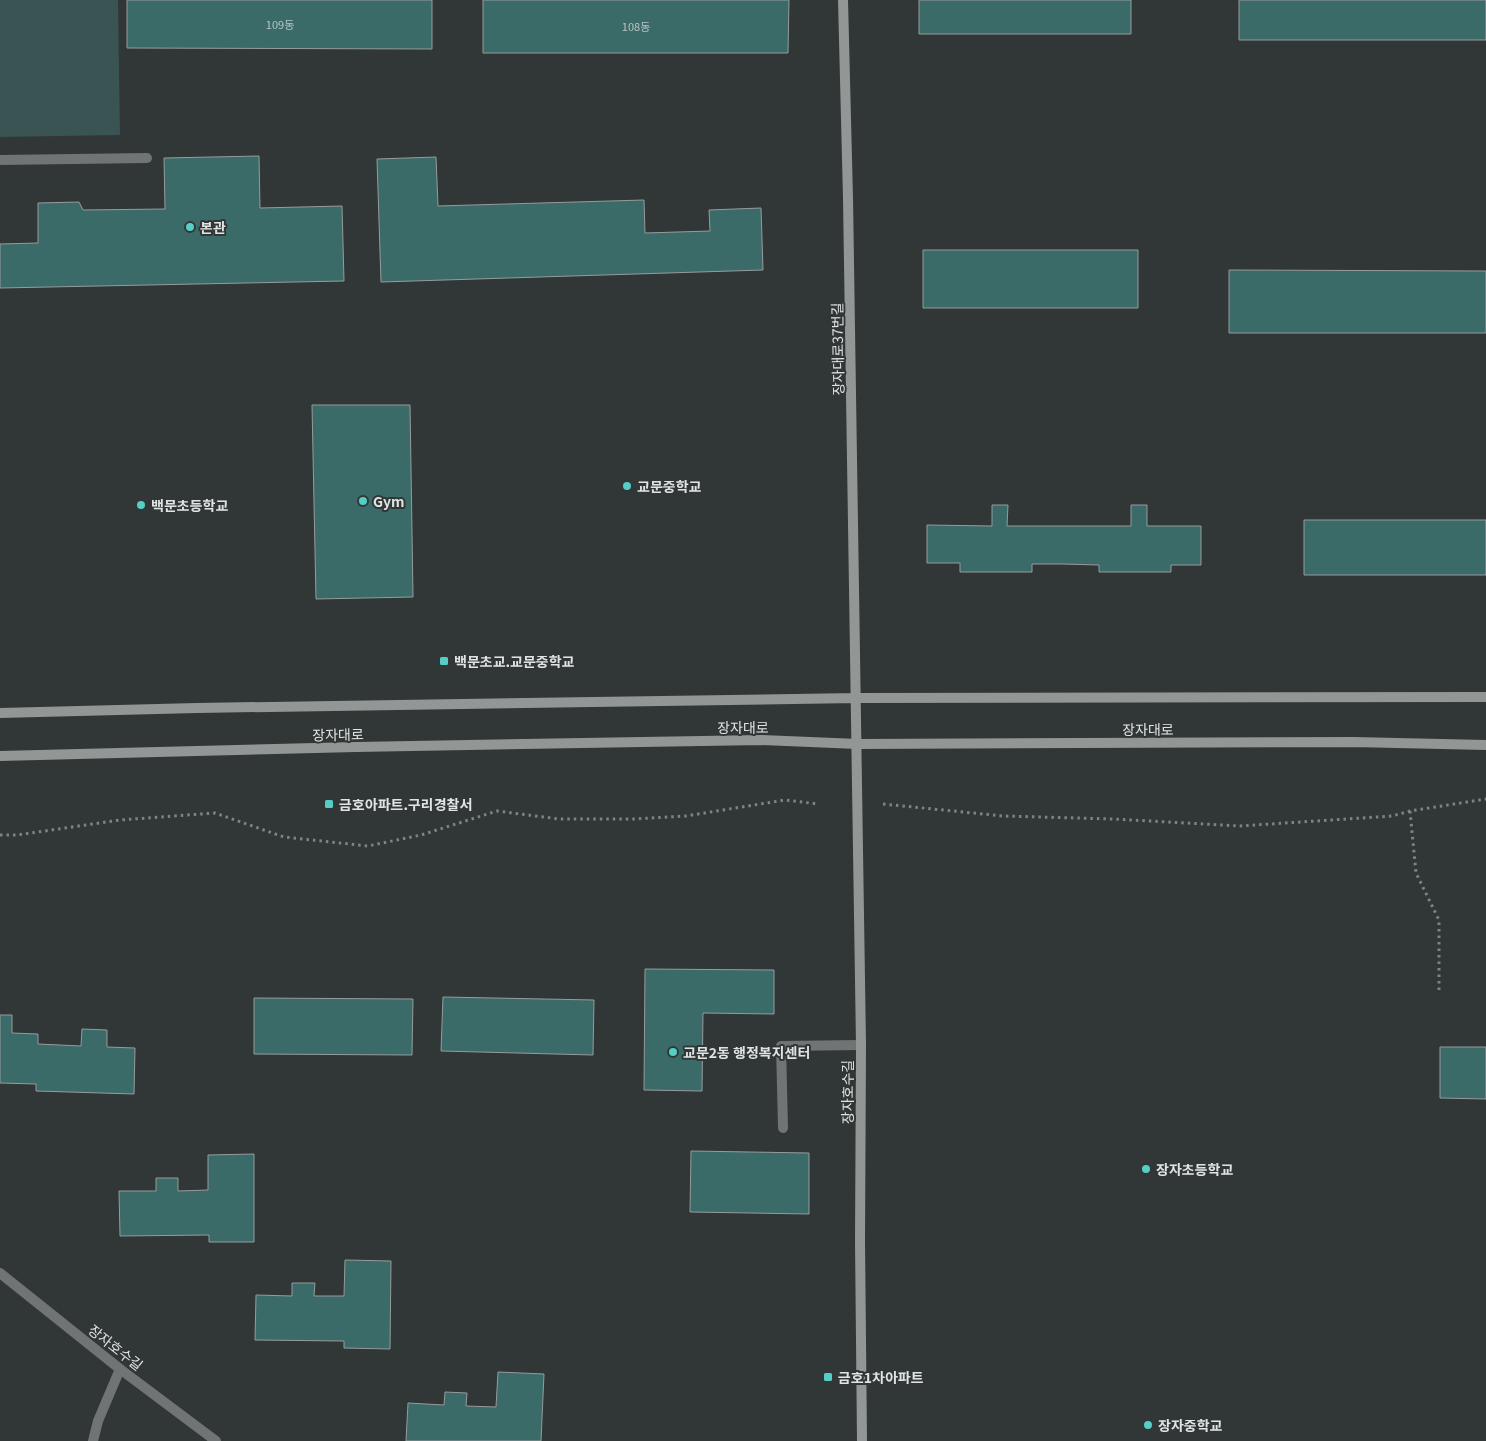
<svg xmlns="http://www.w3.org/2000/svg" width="1486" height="1441" viewBox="0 0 1486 1441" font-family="Georgia,'Noto Sans KR',serif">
	<rect width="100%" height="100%" fill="#313736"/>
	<path fill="#395452" d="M0,0H118L120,135L0,137Z"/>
	<path fill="#3b6b68" stroke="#969c9c" d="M127,0H432V49L127,48Z
		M483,0H789L788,53H483Z
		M919,0H1131V34H919Z
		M1239,0H1486V40H1239Z
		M259,156L260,208L342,206L344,281L0,288V244L38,243V203L79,202L83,210L165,209L164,158Z
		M436,157L438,206L644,200L645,233L710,231L709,210L761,208L763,270L381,282L377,159Z
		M923,250H1138V308H923Z
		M1229,270L1486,271V333H1229Z
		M312,405H410L413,597L316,599Z
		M992,505H1008L1007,526H1131V505H1147V526H1201V565H1171V572H1099V565L1062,564H1032V572H960V563H927V525L992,526Z
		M1304,520H1486V575H1304Z
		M645,969L774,970V1014L703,1013L702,1091L644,1090Z
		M443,997L594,1000L593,1055L441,1051Z
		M254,998L413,999L412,1055L254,1054Z
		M0,1015H12V1033L38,1034V1044L81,1046L82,1029L107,1030V1047L135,1048L134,1094L36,1091V1084L0,1083Z
		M1440,1047H1486V1099L1440,1098Z
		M691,1151L809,1153V1214L690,1212Z
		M254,1154V1242H209V1235L120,1236L119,1191H156V1178H178V1191L208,1190V1155Z
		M345,1260L391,1261L390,1349L344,1348V1341L255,1340L256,1295L292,1296V1283H315L314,1296H344Z
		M498,1372L544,1374L541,1441H406L408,1403L444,1405L445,1392L467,1393L466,1406L496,1407Z"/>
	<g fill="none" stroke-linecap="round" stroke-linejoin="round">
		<path stroke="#7f8383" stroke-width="3" stroke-dasharray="2.5 4" stroke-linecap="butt" d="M883,804L1003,816L1113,819L1240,826L1392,816L1410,811L1486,799
			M1410,811L1416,873L1439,920V990
			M0,835H17L120,820L215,813L284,837L368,846L421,835L497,811L559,819H634L686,816L785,800L818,804"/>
		<path stroke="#717474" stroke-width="10" d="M0,160L147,158
			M93,1441L98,1421L120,1369"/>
		<path stroke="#717474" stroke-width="10" d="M783,1128L781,1046L861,1045
			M0,1273L120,1369L216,1441"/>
		<path stroke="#929796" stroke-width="10" d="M843,0L848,198L861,1045L860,1241L862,1441
			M0,713L197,708L857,698L1486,697
			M0,756L356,747L761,740L858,744L1353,742L1486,745"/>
	</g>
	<g fill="#55cec6" stroke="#313736" stroke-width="2">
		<circle cx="190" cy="227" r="5"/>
		<circle cx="627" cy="486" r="5"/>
		<circle cx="363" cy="501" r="5"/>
		<circle cx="141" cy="505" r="5"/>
		<rect x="439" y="656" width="10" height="10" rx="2.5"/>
		<rect x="324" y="799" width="10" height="10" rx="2.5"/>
		<circle cx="673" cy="1052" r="5"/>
		<circle cx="1146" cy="1169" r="5"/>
		<rect x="823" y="1372" width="10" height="10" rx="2.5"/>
		<circle cx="1148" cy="1425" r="5"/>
	</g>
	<g text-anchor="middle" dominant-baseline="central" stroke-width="4" stroke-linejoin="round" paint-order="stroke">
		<g font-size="11" fill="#b7c5c4">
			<text x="280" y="24">109동</text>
			<text x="636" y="26">108동</text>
		</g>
		<g font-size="14" font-weight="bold" fill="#e0e3e3" stroke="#313736" text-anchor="start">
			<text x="200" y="227">본관</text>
			<text x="637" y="486">교문중학교</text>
			<text x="373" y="501">Gym</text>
			<text x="151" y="505">백문초등학교</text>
			<text x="454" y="661">백문초교.교문중학교</text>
			<text x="339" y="804">금호아파트.구리경찰서</text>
			<text x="683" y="1052">교문2동 행정복지센터</text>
			<text x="1156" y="1169">장자초등학교</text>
			<text x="838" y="1377">금호1차아파트</text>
			<text x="1158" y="1425">장자중학교</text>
		</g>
		<g font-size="14" fill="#e0e3e3" stroke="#313736">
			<text transform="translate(837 349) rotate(-91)">장자대로37번길</text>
			<text x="743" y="727">장자대로</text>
			<text x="1148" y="729">장자대로</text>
			<text transform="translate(338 734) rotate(-1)">장자대로</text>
			<text transform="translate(847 1092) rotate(-90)">장자호수길</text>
			<text transform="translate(116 1347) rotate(38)">장자호수길</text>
		</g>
	</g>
</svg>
